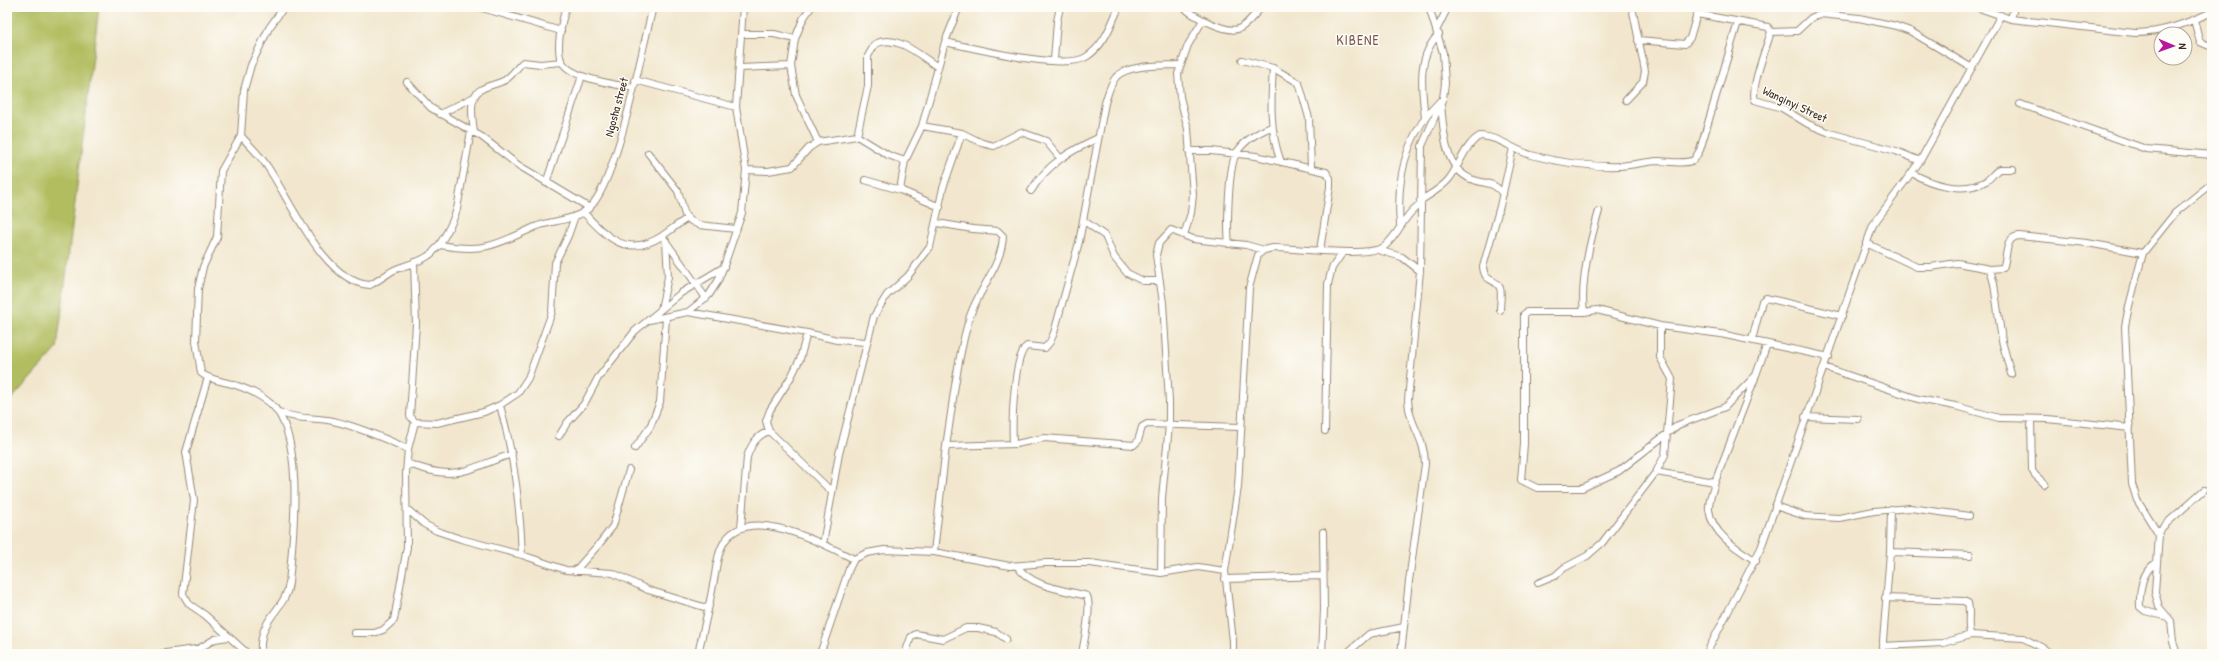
<svg xmlns="http://www.w3.org/2000/svg" width="2219" height="661" viewBox="0 0 2219 661" font-family="'Patrick Hand',sans-serif">
	<rect width="100%" height="100%" fill="#fdfcf7"/>
	<filter id="ink" filterUnits="userSpaceOnUse"><feTurbulence type="fractalNoise" baseFrequency=".025" numOctaves="2"/><feDisplacementMap in="SourceGraphic" scale="8" xChannelSelector="R" yChannelSelector="G"/><feConvolveMatrix kernelMatrix="1 2 1 2 8 2 1 2 1" color-interpolation-filters="sRGB"/></filter>
	<filter id="wash" filterUnits="userSpaceOnUse"><feTurbulence type="fractalNoise" baseFrequency=".012" numOctaves="4" result="noise"/><feDisplacementMap in="SourceGraphic" scale="16" xChannelSelector="R" yChannelSelector="G"/><feGaussianBlur stdDeviation="0.9" result="paint"/><feColorMatrix in="noise" values="0 0 0 0 0 0 0 0 0 0 0 0 0 0 0 0 0 1.4 0 .05"/><feComposite in="paint" operator="in"/></filter>
	<g filter="url(#wash)">
		<rect width="100%" height="100%" fill="#f2e7ce"/>
		<path fill="#b1bd5f" stroke="#76743e" d="M7,7H99L57,349L7,404Z"/>
	</g>
	<g filter="url(#ink)">
		<g fill="none" stroke-linecap="round" stroke-linejoin="round">
			<g stroke="#968876" stroke-width="8">
				<path id="minor" d="M479,7L561,31
					M566,7C562,20 555,50 562,62C572,79 615,84 633,88
					M1184,7C1192,16 1226,33 1238,29C1247,26 1255,13 1262,7
					M1976,7L2011,19L2135,33C2163,33 2187,23 2212,12
					M1697,14L1768,27L1771,32
					M2011,19L2014,7
					M2194,20L2200,42L2212,47
					M1437,29L1448,7
					M1771,32C1767,45 1750,89 1755,100L1782,108L1808,124L1830,133L1896,151L1920,161
					M1771,32L1797,31L1811,18L1820,14L1859,18L1896,26L1910,31L1972,68
					M742,34H774L795,39L803,19L811,7
					M795,39L791,66L796,95L818,142
					M1638,40L1685,44L1690,38L1699,7
					M945,42C973,48 1064,71 1086,57C1104,46 1111,25 1119,7
					M1054,60L1057,21L1060,7
					M1242,60L1273,68L1299,83L1309,118L1311,167
					M740,68L791,66
					M1273,68C1271,101 1269,130 1281,162
					M635,80L736,107
					M407,82L431,108L482,137L518,165L590,208
					M1626,100L1643,82L1645,71L1632,7
					M2020,104L2146,149L2212,155
					M1441,105C1444,130 1443,167 1471,179C1486,185 1492,180 1503,194
					M440,114L474,97
					M1425,118C1422,89 1416,57 1439,34
					M922,126L962,133L982,143L994,146L1021,132L1046,141L1060,158
					M474,133C473,120 467,96 482,89C489,85 498,84 505,80C513,75 516,68 523,62L540,64L562,62
					M241,136C250,146 260,155 267,166C290,199 324,283 370,285C378,281 385,275 394,270C405,265 418,263 428,256C440,249 453,222 457,209L471,131
					M857,136L868,86V56L875,44C897,33 920,56 938,67
					M1189,151H1211L1256,156L1326,172L1330,178V187L1320,250
					M648,153L678,191L685,215L691,221L699,225L736,229
					M746,170L768,171L792,167L809,148L818,142L857,136L888,155L905,161
					M1912,173C1932,185 1964,194 1986,181C1992,178 1994,171 2000,169H2013
					M865,180L900,190L940,207
					M546,183L582,76
					M900,190L905,161L922,126L945,42L959,7
					M1031,191C1047,164 1070,151 1098,138
					M1420,201C1430,194 1441,189 1449,179C1460,165 1465,144 1480,136C1501,137 1511,149 1531,155C1558,162 1590,167 1619,166C1632,165 1645,162 1658,161C1669,161 1683,165 1694,160L1700,150L1738,22
					M1599,211C1590,241 1580,282 1584,312L1597,310L1660,326L1721,334L1829,357
					M583,212C607,237 626,259 662,236C671,230 679,223 688,218
					M1083,220L1105,236L1114,257L1127,273L1143,281H1160
					M937,223L973,229L998,231L1003,236C1002,265 979,289 970,316C957,358 953,403 946,446
					M1400,225C1396,178 1405,135 1440,101
					M1184,235L1191,213L1193,195L1188,129L1180,97L1178,74L1188,45L1203,20
					M662,236L706,298
					M1866,243L1917,267H1931L1957,263L1990,269L2003,268C2008,257 2004,237 2019,236L2087,243L2143,253
					M1229,244C1227,227 1228,165 1237,152C1246,139 1257,133 1271,127
					M440,245C485,253 495,245 535,227C552,220 575,221 589,208C617,184 642,48 653,7
					M1378,250L1402,257L1420,271
					M414,262L416,324L410,416L415,422L437,423L484,412L500,405L518,393L528,378L552,312L555,263L568,236L575,216
					M1990,269L1994,284L2002,341L2011,374
					M661,309L668,277L666,241
					M1500,310C1500,303 1502,294 1500,288C1495,277 1485,284 1483,267L1500,206L1513,148
					M688,312L807,333L837,340L866,342
					M1584,312H1527L1524,314V444L1521,480L1537,488H1582L1619,471L1678,425L1725,407L1756,375L1767,344
					M649,320L688,312L709,295L718,281L725,263L742,213L746,170L736,107L743,7
					M807,333L800,359L791,377L770,410L766,421L769,431L831,491
					M1752,340L1762,301L1766,298L1842,316
					M1824,367L1918,399L1955,406L1999,418L2048,419L2130,428
					M208,377L186,452L194,500L183,594L189,604L205,615L248,654
					M500,405C514,455 520,503 522,555
					M279,412C296,420 315,417 333,421C359,427 384,438 408,449
					M1805,417L1858,419
					M2031,419L2032,470L2035,475L2045,484
					M1325,431L1328,284L1332,268L1343,252
					M559,436L567,423L584,404L598,378L635,331L681,293L724,267
					M1013,444C1012,426 1013,355 1027,346L1045,348L1050,342L1054,333L1079,242L1105,103C1108,94 1110,84 1116,77C1128,64 1163,66 1179,65
					M635,448L650,427L660,402L666,318
					M407,463C456,483 466,469 512,454
					M1656,472L1715,482C1713,490 1708,502 1709,510C1712,534 1737,549 1756,561
					M1715,482L1755,378
					M1775,506L1805,516L1820,517L1839,518L1874,511L1910,508L1969,516
					M407,509L424,524L437,531L461,539L522,555L566,570L613,573L648,590L707,608
					M741,528L747,457C751,445 756,436 769,431
					M2157,532L2204,490
					M823,544L839,454L874,316L887,295L908,276L930,247L943,188L962,133
					M934,552L946,446L1016,444L1044,438L1134,445L1138,441L1142,427L1147,424L1241,427
					M1890,552L1970,555
					M2156,563C2142,571 2139,591 2140,607L2145,611L2168,617
					M1018,567C1031,587 1065,590 1087,596C1092,609 1084,640 1082,654
					M575,571L600,543L613,526L629,470
					M1161,573L1162,498L1169,425V401L1163,303L1156,255L1159,243L1171,230L1193,239L1246,245L1264,250
					M1225,579L1323,576
					M1538,583L1555,576L1564,568L1587,556L1602,543L1656,472L1665,455L1672,379L1660,357V326
					M1885,598L1963,601L1968,603C1971,613 1966,626 1971,635L2023,638L2041,647L2040,654
					M354,633H374L383,630L394,620L407,547L406,473L408,449L415,422
					M1882,646L1943,643L1971,635
					M2041,647L2052,654
					M158,654L196,649
					M190,654L215,639L228,637
					M261,654C258,616 286,611 289,583C293,539 306,434 270,403C260,395 245,388 232,384C222,381 209,380 201,373L196,341L198,289L203,267L217,237L221,171L241,136L244,90L251,65L269,28L284,7
					M698,654C703,631 709,608 713,585C716,573 716,558 722,546C744,500 823,544 854,559
					M820,654L849,569L854,559L867,553L884,550L934,552L1010,566L1045,563H1090L1161,573L1198,567L1225,571
					M905,654L911,637L916,634L943,639L966,628H978L996,632L1006,639
					M1233,654V641L1225,571L1238,487L1249,288L1258,255L1264,250L1273,248C1296,248 1370,258 1385,246C1400,233 1403,216 1420,204
					M1322,654L1324,609L1323,532
					M1346,654L1369,634L1404,627
					M1401,654L1409,581L1425,464C1425,437 1409,426 1408,400L1420,271L1422,146L1443,98L1445,83L1443,53L1429,7
					M1706,654L1761,548L1873,225L1920,161L2001,15
					M1882,654L1890,552L1891,509
					M2177,654L2173,642L2171,621L2159,607L2155,592L2159,535L2137,500L2132,484L2125,326L2129,306L2143,253L2175,213L2212,183"/>
			</g>
			<use href="#minor" stroke="#fff" stroke-width="6"/>
		</g>
	</g>
	<g text-anchor="middle" dominant-baseline="central" stroke-width="3" stroke-linejoin="round" paint-order="stroke">
		<g font-size="12" fill="#3b2a1e" stroke="#fdfcf7">
			<text transform="translate(1795 104) rotate(25)">Wanginyi Street</text>
			<text transform="translate(616 107) rotate(-75)">Ngosha street</text>
		</g>
		<g font-size="14" letter-spacing="1" fill="#79574d" stroke="#fdfcf7">
			<text x="1358" y="39">KIBENE</text>
		</g>
	</g>
	<rect width="2219" height="661" fill="none" stroke="#fdfcf7" stroke-width="24"/>
	<g transform="translate(2173 46) rotate(92)"><circle r="19" fill="#fdfcf7" stroke="#afa8a0"/>
	<path d="M0-3L7 15L0 10L-7 15Z" fill="#b5179e"/>
	<text y="-6" font-size="11" font-weight="bold" text-anchor="middle" fill="#3b2a1e">N</text>
	</g>
</svg>
